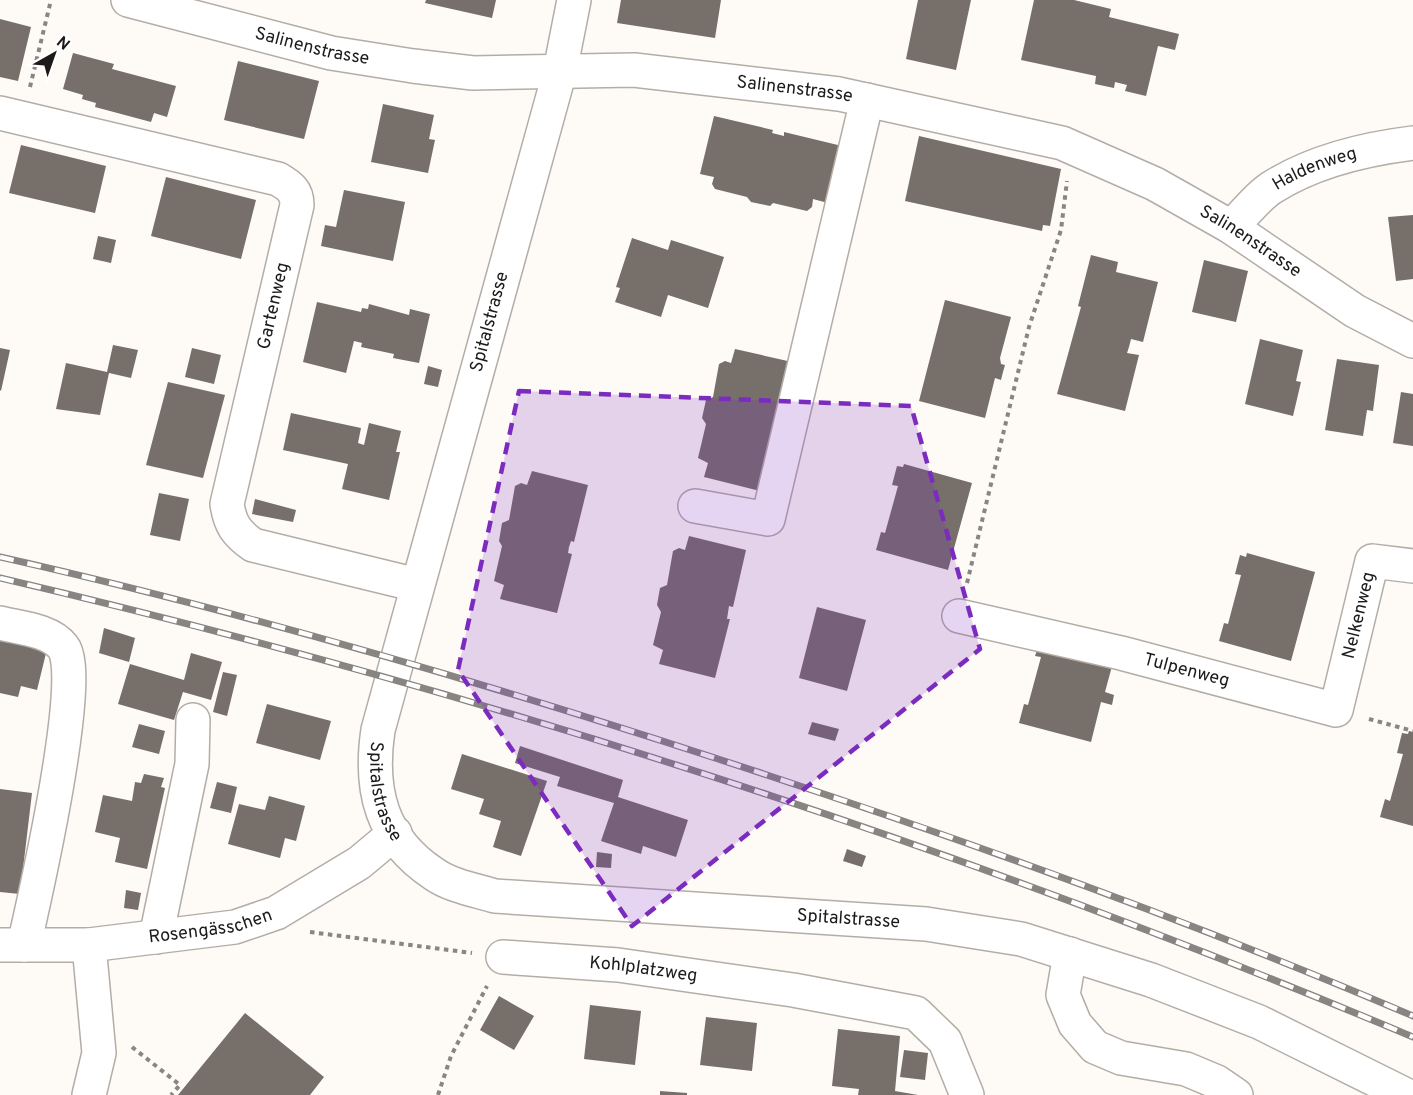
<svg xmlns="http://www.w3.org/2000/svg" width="1413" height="1095" viewBox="0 0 1413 1095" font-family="Overpass,sans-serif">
	<rect width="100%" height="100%" fill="#fefaf6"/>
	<path fill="#766f6a" d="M426,0H496L492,18L425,3Z
		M621,0H721L715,38L617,23Z
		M918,0H971L956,70L906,59Z
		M1034,0H1074L1111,9L1109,17L1179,34L1175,50L1158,46L1146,96L1125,91L1127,85L1115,82L1114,88L1095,84L1096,76L1021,60Z
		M0,19L31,27L18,81L0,77Z
		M73,53L114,64L112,69L176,86L167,117L154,113L151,122L95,107L96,103L82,99L83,95L63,89Z
		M238,61L319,81L304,139L224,120Z
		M383,104L434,115L429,139L435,140L428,173L371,162Z
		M714,116L773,130L772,133L784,136V132L842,146L828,203L813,199L812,207L807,211L773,203L770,206L751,202L747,197L715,189L712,184L714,177L700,174Z
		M919,136L1061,169L1050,226L1043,225L1042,231L905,201Z
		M21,145L106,166L95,213L9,193Z
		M166,177L256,200L241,259L151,236Z
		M344,190L405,202L393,261L321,246L325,225L336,227Z
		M1413,215V279L1396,281L1388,217Z
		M98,236L116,240L111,263L93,259Z
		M632,238L668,250L671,240L724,257L708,308L668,295L661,317L615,302L620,288L616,287Z
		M1091,255L1118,262L1116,272L1158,282L1143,342L1131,339L1129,347L1127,353L1139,355L1125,411L1057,394L1081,307L1078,306Z
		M1204,260L1248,271L1236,322L1192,312Z
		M945,300L1011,317L1000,358L1001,364L1005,365L1003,372L1001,380L995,378L985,418L919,401Z
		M317,302L361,312L362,308L368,309L369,304L409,315L410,309L430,314L419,363L393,358L394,354L361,347L362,343L354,341L346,373L303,362Z
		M1260,339L1303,350L1296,381L1301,382L1293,416L1245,404Z
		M113,345L138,350L131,378L109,373L100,415L56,409L66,363L107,372Z
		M0,348L10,350L1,391L0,390Z
		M192,348L221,355L214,384L185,377Z
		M735,349L792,362L778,419L775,418L772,431L775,432L760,491L704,477L708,463L698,458L706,424L702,418L706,400L713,397L719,364L725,361L731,363Z
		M1337,359L1379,365L1373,411L1367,410L1363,436L1325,430Z
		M428,366L442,370L438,387L424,384Z
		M168,382L225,395L203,478L146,465Z
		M1401,392L1413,394V446L1393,443Z
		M291,413L361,428L358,443L364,445L369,423L401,431L396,452H400L389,500L342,489L348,464L283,450Z
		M904,464L972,483L948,570L876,550L881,532L885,533L898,486L892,485L897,466L903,467Z
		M532,471L588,485L574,542L571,541L569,547L568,553L572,554L557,613L500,599L504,585L494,581L502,546L499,541L502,523L509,520L515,486L521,483L527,485Z
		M159,493L189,499L180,541L150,535Z
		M255,499L296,510L293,522L252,514Z
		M689,536L746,550L733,607L729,606L727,619H730L715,678L659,664L663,650L653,645L661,612L657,605L660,588L667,585L673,551L679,548L685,550Z
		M1247,553L1315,572L1291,661L1219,641L1224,623L1228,624L1241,575L1235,574L1240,555L1246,557Z
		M817,607L866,620L847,691L799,678Z
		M104,628L135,638L129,662L99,653Z
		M0,629L49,641L37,690L21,686L18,697L0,693Z
		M1041,638L1115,655L1105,692L1114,695L1112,705L1101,702L1091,742L1019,723L1024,704L1028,705L1041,657L1035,656Z
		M191,653L222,662L211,700L183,692L174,720L118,704L130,664L184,680Z
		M223,672L237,675L227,716L213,712Z
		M267,704L331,721L320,760L256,743Z
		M812,722L839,729L835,741L808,734Z
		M139,724L165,731L159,754L132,747Z
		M1409,731L1413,732V826L1380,817L1385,799L1390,801L1403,754L1397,753L1402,733L1408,734Z
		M520,746L623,780L618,797L688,820L676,857L643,846L641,854L601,841L614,803L557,786L560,777L515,763Z
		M462,754L547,781L521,856L493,847L501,821L479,814L484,799L451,789Z
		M144,774L164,778L161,787L165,788L147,869L115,862L120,838L95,832L103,795L132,801L135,782L141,783Z
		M217,782L237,787L231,813L210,808Z
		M0,789L32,793L20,894L0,892Z
		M269,796L305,806L296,841L285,838L280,858L228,844L239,804L265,810Z
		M847,849L866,856L862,867L843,861Z
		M597,852L612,854L611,868L596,867Z
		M126,890L141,893L138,910L124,908Z
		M499,996L534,1016L514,1050L480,1030Z
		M590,1005L641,1011L635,1065L584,1059Z
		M245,1013L324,1077L310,1095H178Z
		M706,1017L757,1023L752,1071L700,1065Z
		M838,1029L900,1036L895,1091L918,1095H858L859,1089L832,1086Z
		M904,1050L928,1053L925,1080L900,1077Z
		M660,1091L687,1093V1095H660Z"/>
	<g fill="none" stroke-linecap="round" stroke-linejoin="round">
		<g stroke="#b4ada7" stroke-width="36">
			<g id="minor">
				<path id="s1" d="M128,0L331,53L413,66L473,73L634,70L839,94L1062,143L1155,184L1231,227L1355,311L1413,341"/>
				<path id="s2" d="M574,0L560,71L378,730C369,790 381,839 434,874C451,886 475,890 495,896L926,924L1021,939L1151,980L1259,1022L1406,1095"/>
				<path d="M0,113L278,179C290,186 297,191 297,205L227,504C230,524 236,533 253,545L417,585"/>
				<path id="s3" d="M1231,227C1244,215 1256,198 1271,188C1313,161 1364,149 1413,143"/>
				<path d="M695,506L768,519L867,100"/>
				<path id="s4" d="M959,616L1121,653L1336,710L1372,561L1413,566"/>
				<path d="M0,623C20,628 50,630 63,647C86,675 34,901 24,945"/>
				<path d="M156,937L192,764L193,720"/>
				<path id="s5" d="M0,945H89L235,927L276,913L359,863L395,833"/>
				<path d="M1070,954L1063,995L1075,1024L1095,1047L1121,1058L1186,1069L1217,1082L1236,1095"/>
				<path id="s6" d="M503,957L618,965L793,990L916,1013L945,1041L967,1095"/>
				<path d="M89,1095L99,1053L89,945"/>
			</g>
		</g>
		<path stroke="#888582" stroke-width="4" stroke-dasharray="4.5 4.5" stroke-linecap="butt" d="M30,87L51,0
			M967,583L1029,327L1061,230L1067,181
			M1369,719L1413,731
			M310,932L472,953
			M132,1047L180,1085L171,1095
			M438,1095L451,1056L487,986"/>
		<use href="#minor" stroke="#fff" stroke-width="33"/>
		<g stroke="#878481" stroke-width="7">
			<path id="rail" d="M0,557C241,611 478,681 712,757C949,834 1184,918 1413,1016
				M0,578C483,691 956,845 1413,1037"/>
		</g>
		<use href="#rail" stroke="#fff" stroke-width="4.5" stroke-dasharray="14" stroke-linecap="butt"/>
	</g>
	<path fill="#7b2cbf" fill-opacity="0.2" stroke="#7b2cbf" stroke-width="4.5" stroke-dasharray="12 8" stroke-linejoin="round" d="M519,391L911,406L980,649L632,926L458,670Z"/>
	<g text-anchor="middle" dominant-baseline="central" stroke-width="4.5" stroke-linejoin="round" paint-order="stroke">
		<g font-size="18" fill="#1c1a18" stroke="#fff">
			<text stroke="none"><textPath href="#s1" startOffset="190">Salinenstrasse</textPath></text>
			<text stroke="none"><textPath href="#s1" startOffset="676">Salinenstrasse</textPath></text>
			<text stroke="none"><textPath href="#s3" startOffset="104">Haldenweg</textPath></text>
			<text stroke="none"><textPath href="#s1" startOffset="1162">Salinenstrasse</textPath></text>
			<text transform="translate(274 306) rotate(-77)">Gartenweg</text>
			<text transform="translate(490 322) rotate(-75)">Spitalstrasse</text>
			<text stroke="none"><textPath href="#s4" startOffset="486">Nelkenweg</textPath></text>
			<text stroke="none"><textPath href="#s4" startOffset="234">Tulpenweg</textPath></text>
			<text stroke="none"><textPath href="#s2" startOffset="819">Spitalstrasse</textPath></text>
			<text stroke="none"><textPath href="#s2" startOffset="1340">Spitalstrasse</textPath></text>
			<text stroke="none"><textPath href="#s5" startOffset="212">Rosengässchen</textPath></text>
			<text stroke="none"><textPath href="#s6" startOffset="141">Kohlplatzweg</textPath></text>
		</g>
	</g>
	<g transform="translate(54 54) rotate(40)" stroke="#ffffff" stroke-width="4.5" paint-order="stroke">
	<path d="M0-4.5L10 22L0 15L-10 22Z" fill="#1c1a18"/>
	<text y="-9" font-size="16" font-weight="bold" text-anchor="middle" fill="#1c1a18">N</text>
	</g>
</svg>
